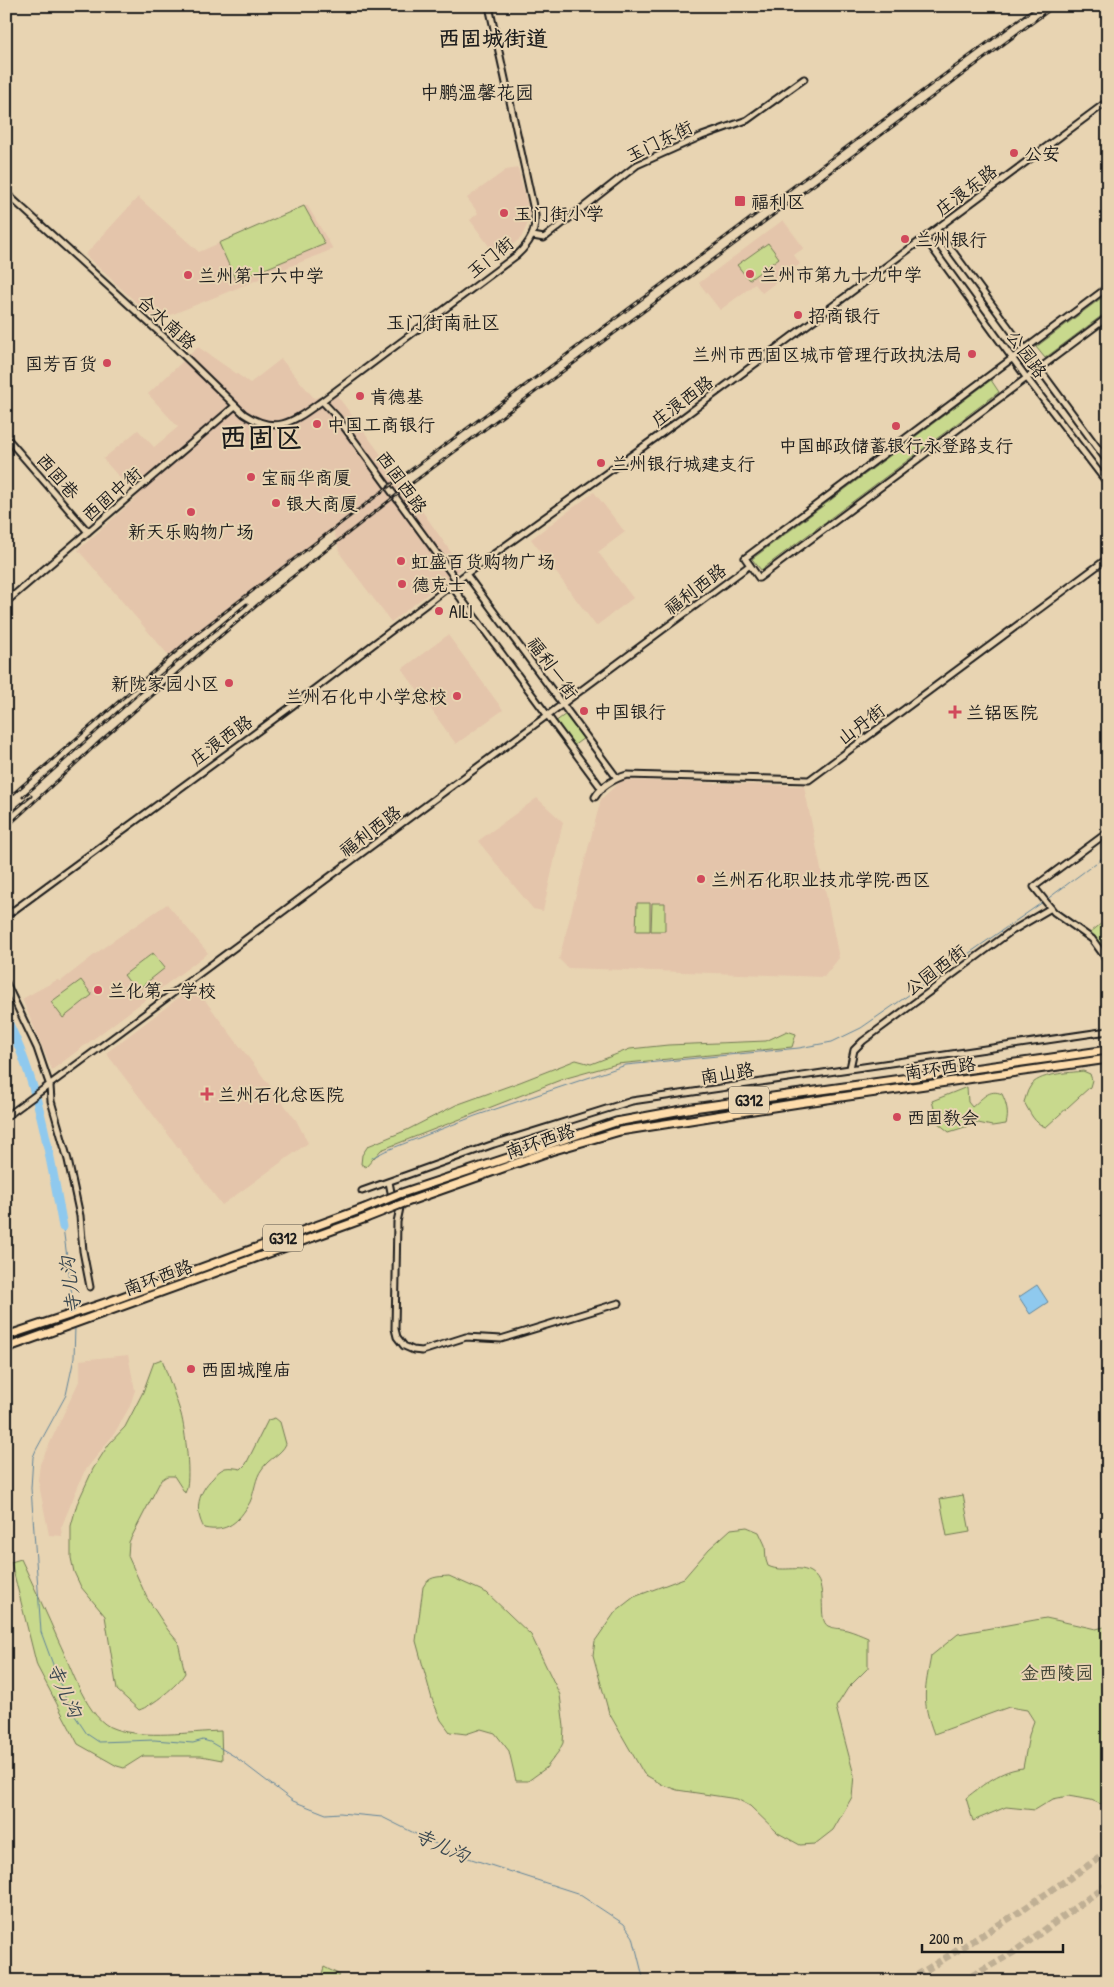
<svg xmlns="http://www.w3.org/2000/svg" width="1114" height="1987" viewBox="0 0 1114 1987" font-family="'Patrick Hand','LXGW WenKai TC',sans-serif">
	<rect width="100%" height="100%" fill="#e8d4b2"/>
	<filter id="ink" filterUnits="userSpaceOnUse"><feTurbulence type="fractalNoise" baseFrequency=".02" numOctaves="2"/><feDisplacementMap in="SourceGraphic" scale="10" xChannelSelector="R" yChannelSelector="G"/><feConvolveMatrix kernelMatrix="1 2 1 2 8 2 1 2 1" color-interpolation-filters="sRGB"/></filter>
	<g filter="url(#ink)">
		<path fill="#e4c5ab" d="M518,168L529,212V221L521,238L497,257L470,220L478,213L467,198L506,170Z
			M138,197L199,252L307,205L333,249L156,321L85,255Z
			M783,220L804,248L794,255L800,264L762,293L755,284L720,310L699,283Z
			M198,347L250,383L281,359L314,398L336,394L411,495L462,568L391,622L341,555L333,529L170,657L78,550L137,497L103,459L138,430L154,447L178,427L148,394Z
			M594,492L625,532L598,552L633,598L596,626L531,539Z
			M448,635L503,710L456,744L402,669Z
			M622,780L804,786L839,958L824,977L568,968L559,959L601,799Z
			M537,798L563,822L543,911L533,909L478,841Z
			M167,904L208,953L52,1070L22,999L57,980L61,981L107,945Z
			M194,986L296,1120L308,1143L222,1205L106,1053Z
			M128,1355L135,1390L130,1406L114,1434L84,1472L61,1528L62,1536L49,1535L38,1480L40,1464L80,1379V1360Z"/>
		<path fill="#c8d98d" stroke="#727a54" d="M304,206L325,244L236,281L219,243Z
			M768,243L779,258L749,280L737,265Z
			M1108,293V311L1045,358L1036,347Z
			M991,380L999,392L761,570L752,559Z
			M566,714L584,738L573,746L555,722Z
			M637,903H650V931H636Z
			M652,903H665V931H651Z
			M1108,918V956L1091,932Z
			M153,953L165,968L136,991L124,975Z
			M81,980L92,995L63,1018L51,1002Z
			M787,1031L796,1034L792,1047L617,1064L563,1079L381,1150L366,1167L361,1164L362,1155L368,1146L407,1130L456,1105L520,1082L576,1060L591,1064L630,1049L668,1045L766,1041Z
			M1083,1071L1090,1074L1092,1080L1090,1087L1046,1127C1034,1124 1030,1112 1024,1102C1026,1097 1027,1091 1030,1087C1037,1073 1070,1073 1083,1071Z
			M967,1087L968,1102L972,1107C982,1099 989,1088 1002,1094C1007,1104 1009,1114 1006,1124L992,1126L978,1123L949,1132L938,1123L932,1101Z
			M162,1359C168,1377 175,1395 181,1414C185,1429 192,1481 185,1493L174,1476H167L161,1480L129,1542L128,1556L147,1598L168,1630L178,1642L185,1673C178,1685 152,1706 139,1710L117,1690L105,1616L81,1587L74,1572L71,1558V1526L77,1504L93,1469L109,1444L125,1427L143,1392L154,1362Z
			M275,1418L280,1422L286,1444C281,1455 269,1458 262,1469C255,1478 255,1491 250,1502C239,1522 227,1533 204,1528C194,1510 198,1492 213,1478C216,1474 220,1470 225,1468C230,1467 236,1468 241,1469L246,1464L268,1420Z
			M963,1495L970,1532L947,1536L940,1499Z
			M747,1527L759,1532L765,1545L766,1560L768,1566C784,1574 802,1562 815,1576C828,1589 817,1620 828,1626C833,1629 841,1628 847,1630C854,1632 861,1635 868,1638V1668L848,1688L836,1707L854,1775L852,1797L833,1830L815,1844L800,1845L778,1833L750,1806L737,1799L677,1790L663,1785L644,1774L609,1713L593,1655L595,1641L616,1611L634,1597L684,1578L709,1549L731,1529Z
			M21,1559C34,1587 47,1614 59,1642C71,1666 87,1721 115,1729C145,1739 190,1732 221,1731L222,1760L201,1756H143L124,1768L117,1766L78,1744L37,1666L11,1562Z
			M449,1576L487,1593L531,1635L560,1695L564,1727L563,1743L559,1751L546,1768L528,1781H516L509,1751L495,1733L481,1729L466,1734L450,1732L441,1720L432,1699L416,1641L423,1587C429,1576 437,1577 449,1576Z
			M1046,1618L1096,1629L1108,1626V1807L1091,1800L1068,1796L1053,1799L1035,1810L1006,1807L973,1821L966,1798C984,1784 1001,1770 1023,1768L1029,1735L1034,1721L1027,1710L1009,1707L934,1734C921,1700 925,1690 931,1656L958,1634Z
			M324,1967L338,1974L339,1981H320Z"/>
		<path fill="#8fc9ee" stroke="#61849a" d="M1037,1285L1048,1302L1030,1314L1019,1297Z"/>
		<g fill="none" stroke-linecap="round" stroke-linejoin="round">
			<path stroke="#61849a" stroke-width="1" d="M1046,900L1108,854
				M372,1158L385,1151L475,1116L626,1065L799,1048L832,1042L861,1028L1043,902
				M63,1227L74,1311
				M75,1327L74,1358L66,1395L36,1450L33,1457L31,1488L41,1632L65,1697L75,1716L87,1734L99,1742L154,1740L193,1743L203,1740L210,1742L234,1756L293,1801L326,1814L340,1813L382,1817L456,1854L577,1893L624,1924L633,1937L644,1981"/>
			<path stroke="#8fc9ee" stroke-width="9" d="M6,1018C39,1083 50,1157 63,1227"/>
			<path stroke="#bfaf94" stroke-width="7" stroke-dasharray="7 3.5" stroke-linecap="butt" d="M908,1981L1021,1911L1108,1852
				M963,1981L1014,1952L1108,1884"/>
			<g stroke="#1c1c1c" stroke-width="9">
				<path id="secondary" d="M6,193L173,345L244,414C277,436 294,421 322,401L517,255C530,243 536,232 535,215L489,6
					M937,230L1108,462
					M533,236L544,238L637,165L702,136L747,120L804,79
					M925,238L1026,377L1108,484
					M1108,287L745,558L759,578L1108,317
					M322,401L337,417L457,581
					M6,437L88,532
					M466,574L617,778
					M451,585L602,789
					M6,602L235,406
					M595,797C602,785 614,779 627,775L809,780L1108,558
					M1108,832L1034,887L1054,912L1092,939L1108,961
					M6,916L292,706L466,574L654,439L1108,101
					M6,983L37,1048L50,1086L51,1101L68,1160L80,1216L83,1251L90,1287
					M850,1068L854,1050L863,1041L1010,932L1051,908
					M6,1117L750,565
					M389,1182L391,1192L400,1208L397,1222L395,1329L397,1337L404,1346L413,1350L422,1351L466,1337L501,1339L619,1303
					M362,1191L494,1144L632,1101L1108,1031"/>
			</g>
			<g stroke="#1c1c1c" stroke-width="11">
				<path id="highway" d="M399,1194L616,1122L693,1108L1108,1050
					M404,1203L551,1151L620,1131L799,1103L1108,1059
					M6,1336L111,1301L365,1208
					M6,1348L366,1218"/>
			</g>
			<use href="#secondary" stroke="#e8d4b2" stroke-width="5"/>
			<use href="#highway" stroke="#fddcac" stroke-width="7"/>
			<g stroke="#1c1c1c" stroke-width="3">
				<path id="rail" d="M23,797L138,694L247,604
					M6,800L196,634L396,481L1037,6
					M6,817L31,796
					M6,828L96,745L203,651L267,597L403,490L1055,6"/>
			</g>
			<use href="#rail" stroke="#e8d4b2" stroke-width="1" stroke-dasharray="4" stroke-linecap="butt"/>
			<g stroke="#1c1c1c" stroke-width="11" stroke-linecap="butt">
				<path id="highway-bridge" d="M365,1208L399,1194
					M366,1218L404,1203"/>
			</g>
			<use href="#highway-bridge" stroke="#fddcac" stroke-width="7"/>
		</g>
	</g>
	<g fill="#d1495b" stroke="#e8d4b2" stroke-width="2">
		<circle cx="1014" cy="153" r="5"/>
		<rect x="734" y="195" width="12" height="12" rx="2.5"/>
		<circle cx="504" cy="213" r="5"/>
		<circle cx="905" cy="239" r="5"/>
		<circle cx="750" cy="274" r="5"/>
		<circle cx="188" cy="275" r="5"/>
		<circle cx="798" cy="315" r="5"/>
		<circle cx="972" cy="354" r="5"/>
		<circle cx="107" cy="363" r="5"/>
		<circle cx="360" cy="396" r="5"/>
		<circle cx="317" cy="424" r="5"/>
		<circle cx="896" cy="426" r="5"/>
		<circle cx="601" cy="463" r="5"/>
		<circle cx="251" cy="477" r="5"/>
		<circle cx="276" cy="503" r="5"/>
		<circle cx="191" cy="512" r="5"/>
		<circle cx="401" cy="561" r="5"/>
		<circle cx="402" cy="584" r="5"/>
		<circle cx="439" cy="611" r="5"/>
		<circle cx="229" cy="683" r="5"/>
		<circle cx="457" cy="696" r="5"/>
		<circle cx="584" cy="711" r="5"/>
		<path d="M952.5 704.5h5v5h5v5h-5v5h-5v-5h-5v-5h5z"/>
		<circle cx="701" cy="879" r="5"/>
		<circle cx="98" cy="990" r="5"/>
		<path d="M204.5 1086.5h5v5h5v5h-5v5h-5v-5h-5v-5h5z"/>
		<circle cx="897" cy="1117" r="5"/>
		<circle cx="191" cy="1369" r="5"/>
	</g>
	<g text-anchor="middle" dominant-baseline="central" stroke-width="4" stroke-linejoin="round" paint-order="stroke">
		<g fill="#e8d4b2" stroke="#595349" stroke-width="1">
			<rect x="729" y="1086.5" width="40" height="27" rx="4"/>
			<rect x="263" y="1224.5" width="40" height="27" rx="4"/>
		</g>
		<g font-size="16" font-weight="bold" fill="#1c1c1c">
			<text x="749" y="1100">G312</text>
			<text x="283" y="1238">G312</text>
		</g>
		<g font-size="18" fill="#1c1c1c" stroke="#e8d4b2">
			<text transform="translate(659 141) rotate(-26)">玉门东街</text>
			<text transform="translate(966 190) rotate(-37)">庄浪东路</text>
			<text transform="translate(490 257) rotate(-39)">玉门街</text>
			<text transform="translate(167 322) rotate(42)">合水南路</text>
			<text transform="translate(1027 354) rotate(54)">公园路</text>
			<text transform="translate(682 401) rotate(-37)">庄浪西路</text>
			<text transform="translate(58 476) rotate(49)">西固巷</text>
			<text transform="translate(402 482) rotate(54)">西固西路</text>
			<text transform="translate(112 494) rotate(-41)">西固中街</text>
			<text transform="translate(695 589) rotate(-37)">福利西路</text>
			<text transform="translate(553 668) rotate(54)">福利一街</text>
			<text transform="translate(861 724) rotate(-37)">山丹街</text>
			<text transform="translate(221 740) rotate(-36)">庄浪西路</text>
			<text transform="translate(370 831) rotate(-37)">福利西路</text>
			<text transform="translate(935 970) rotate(-37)">公园西街</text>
			<text transform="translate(940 1068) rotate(-8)">南环西路</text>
			<text transform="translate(727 1073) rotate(-9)">南山路</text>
			<text transform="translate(540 1141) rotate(-19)">南环西路</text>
			<text transform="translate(158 1277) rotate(-20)">南环西路</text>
		</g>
		<g font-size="18" fill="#1c1c1c" stroke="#e8d4b2" text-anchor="start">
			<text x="1024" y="153">公安</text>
			<text x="751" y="201">福利区</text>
			<text x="514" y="213">玉门街小学</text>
			<text x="915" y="239">兰州银行</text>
			<text x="760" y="274">兰州市第九十九中学</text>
			<text x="198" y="275">兰州第十六中学</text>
			<text x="808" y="315">招商银行</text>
			<text x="962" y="354" text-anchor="end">兰州市西固区城市管理行政执法局</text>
			<text x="97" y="363" text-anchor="end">国芳百货</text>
			<text x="370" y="396">肯德基</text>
			<text x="327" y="424">中国工商银行</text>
			<text x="896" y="445" text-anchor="middle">中国邮政储蓄银行永登路支行</text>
			<text x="611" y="463">兰州银行城建支行</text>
			<text x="261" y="477">宝丽华商厦</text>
			<text x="286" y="503">银大商厦</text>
			<text x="191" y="531" text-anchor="middle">新天乐购物广场</text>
			<text x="411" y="561">虹盛百货购物广场</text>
			<text x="412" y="584">德克士</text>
			<text x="449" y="611">AILI</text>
			<text x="219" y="683" text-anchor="end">新陇家园小区</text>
			<text x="447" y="696" text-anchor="end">兰州石化中小学总校</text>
			<text x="594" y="711">中国银行</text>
			<text x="966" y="712">兰铝医院</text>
			<text x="711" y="879">兰州石化职业技术学院·西区</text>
			<text x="108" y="990">兰化第一学校</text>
			<text x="218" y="1094">兰州石化总医院</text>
			<text x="907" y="1117">西固教会</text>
			<text x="201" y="1369">西固城隍庙</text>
		</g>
		<g font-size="18" fill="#3e4233" stroke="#e8d4b2">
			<text x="1057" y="1672">金西陵园</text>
		</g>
		<g font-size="19" fill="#1c1c1c" stroke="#e8d4b2">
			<text x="477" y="92">中鹏温馨花园</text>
			<text x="443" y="322">玉门街南社区</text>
		</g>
		<g font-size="19" font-style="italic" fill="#394750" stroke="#e8d4b2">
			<text transform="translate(70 1285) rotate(-97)">寺儿沟</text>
			<text transform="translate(65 1690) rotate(66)">寺儿沟</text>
			<text transform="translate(442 1845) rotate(24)">寺儿沟</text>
		</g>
		<g font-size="22" font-weight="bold" fill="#1c1c1c" stroke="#e8d4b2">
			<text x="493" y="38">西固城街道</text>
		</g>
		<g font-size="28" font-weight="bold" fill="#1c1c1c" stroke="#e8d4b2">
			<text x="261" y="437">西固区</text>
		</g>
	</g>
	<rect width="1114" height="1987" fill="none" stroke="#e8d4b2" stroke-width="25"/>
	<rect x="12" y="12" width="1089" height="1962" fill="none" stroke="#1c1c1c" stroke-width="2" filter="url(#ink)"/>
	<path d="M922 1944v8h141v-8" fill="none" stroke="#1c1c1c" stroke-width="2.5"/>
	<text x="929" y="1944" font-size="15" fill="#1c1c1c" stroke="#e8d4b2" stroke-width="4" paint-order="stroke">200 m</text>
</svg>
